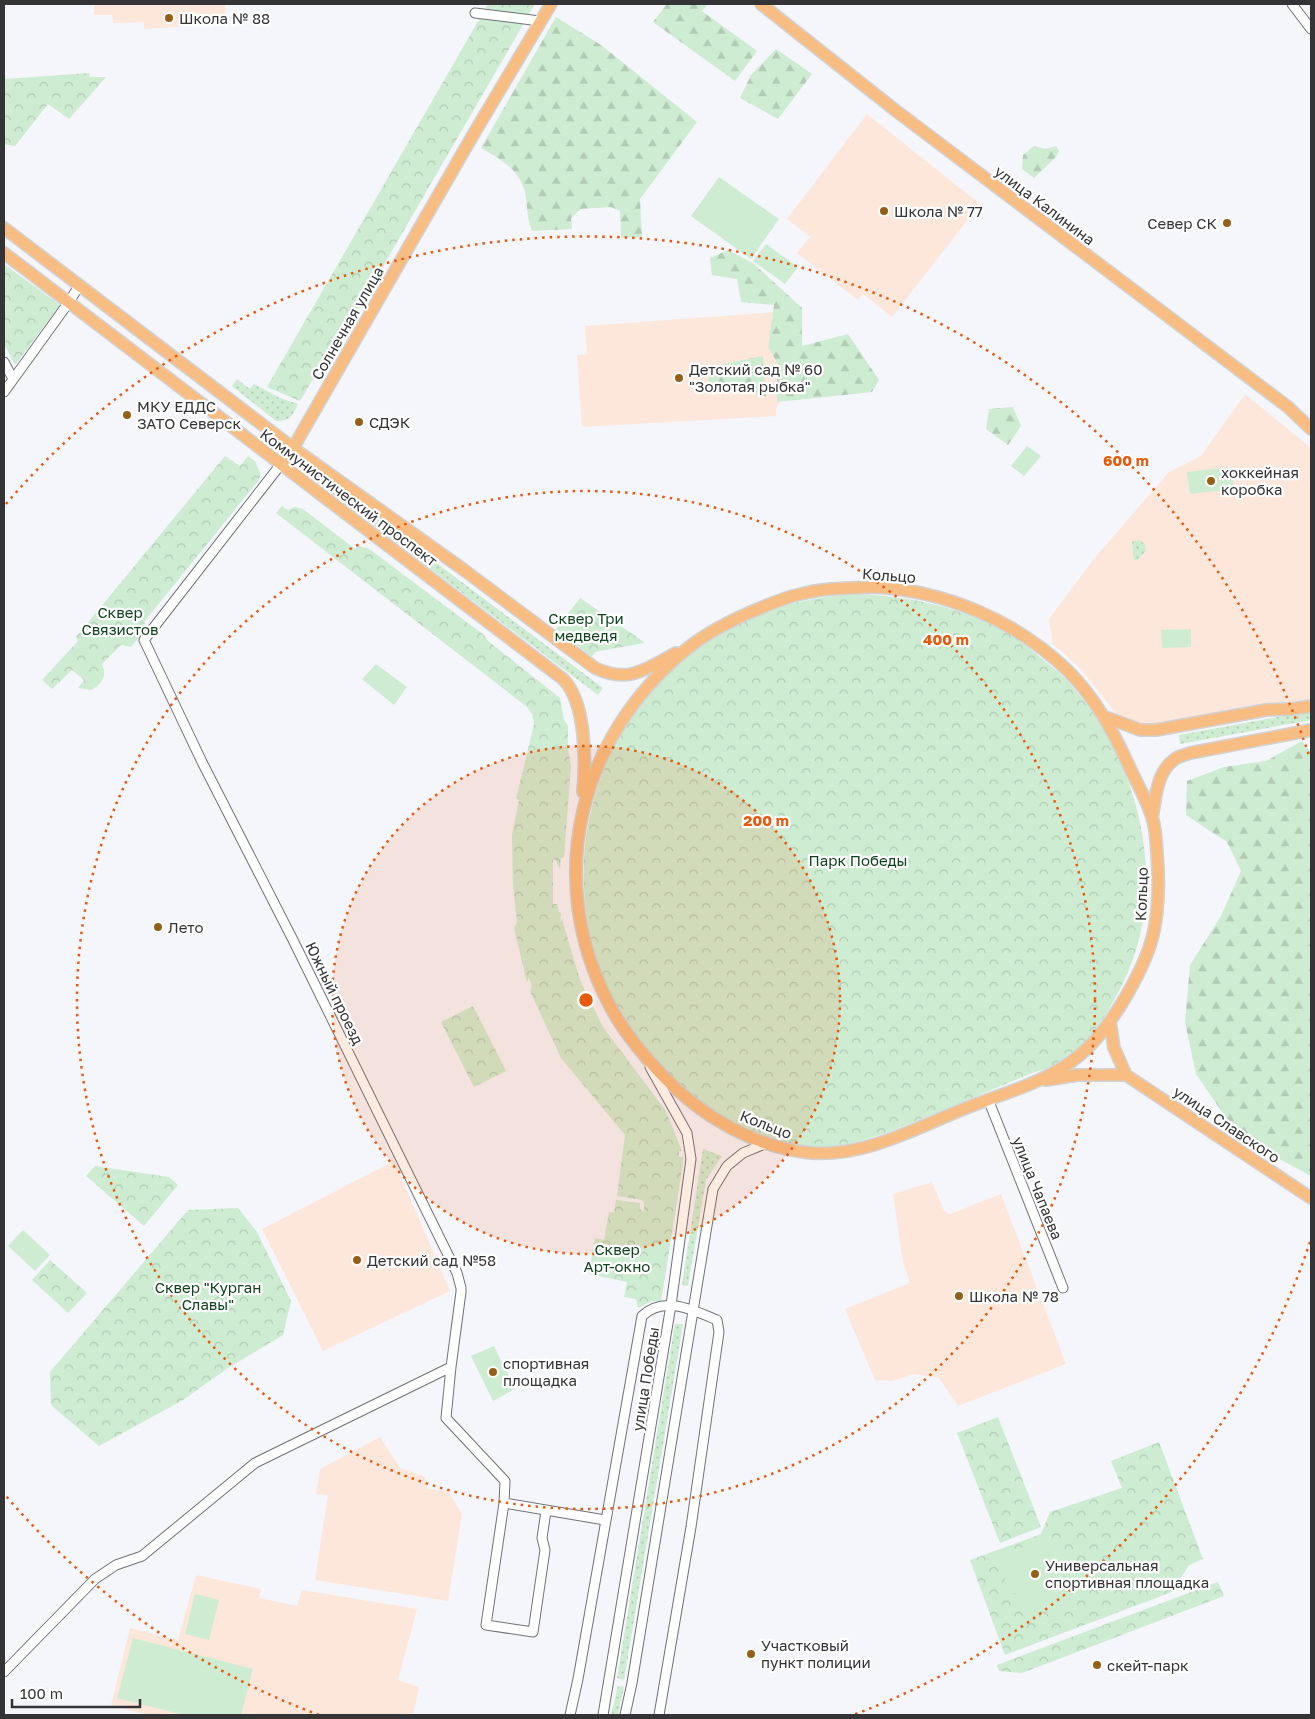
<svg xmlns="http://www.w3.org/2000/svg" width="1315" height="1719" viewBox="0 0 1315 1719" font-family="'Golos Text',sans-serif">
	<defs>
		<pattern id="grass-dots" width="8" height="8" patternUnits="userSpaceOnUse" patternTransform="scale(1.25)"><rect width="8" height="8" fill="#ceecd2"/><path d="M2 2h.1M6 6h.1" fill="none" stroke="#b2cbb5" stroke-width="1.8" stroke-linecap="round"/></pattern>
		<pattern id="forest-firs" width="22" height="20" patternUnits="userSpaceOnUse" patternTransform="scale(1.25)"><rect width="22" height="20" fill="#ceecd2"/><path d="M5 1l3.5 6h-7zM16 11l3.5 6h-7z" fill="#b2cbb5"/></pattern>
		<pattern id="park-crowns" width="20" height="18" patternUnits="userSpaceOnUse" patternTransform="scale(1.25)"><rect width="20" height="18" fill="#ceecd2"/><path d="M2 6a3 3 0 1 1 6 0M12 15a3 3 0 1 1 6 0" fill="none" stroke="#b2cbb5"/></pattern>
	</defs>
	<rect width="100%" height="100%" fill="#f5f5fc"/>
	<path fill="#fde7da" d="M94,4H226L225,20L223,24L144,29V22L113,23L112,15H94Z
		M867,114L980,204L892,317L863,294L858,300L797,253L810,237L787,219Z
		M776,312L781,401L776,408V416L582,427L577,355L587,354L585,326Z
		M1245,394L1311,448V699L1156,724L1144,725L1130,722L1119,717L1079,667L1053,644L1049,619L1093,560L1168,473L1201,456Z
		M394,1161L450,1291L323,1351L262,1229Z
		M932,1182L944,1211L950,1214L1001,1194L1066,1364L958,1406L939,1378L914,1374L892,1381L875,1380L845,1309L910,1283L903,1262L893,1194Z
		M380,1437L400,1468L425,1477L427,1489L448,1491L462,1514L448,1601L315,1580L328,1495L316,1494L320,1469Z
		M196,1575L261,1589L259,1598L297,1606L302,1590L417,1609L398,1680L419,1687L413,1715H147L111,1705L130,1628L178,1640Z"/>
	<path fill="url(#grass-dots)" d="M237,379L250,389L254,384L280,398L298,404C292,417 290,421 276,421L232,386Z
		M311,469L603,688L598,695L306,475Z
		M1139,540L1145,544L1146,551L1138,560H1134L1132,541Z
		M1311,711V720L1180,744L1179,735Z
		M703,1149L722,1156L706,1180L688,1286L682,1285Z
		M675,1324H683L624,1680L617,1678Z
		M618,1686L624,1687L618,1715H611Z"/>
	<path fill="url(#forest-firs)" d="M667,4H708L702,11L757,51L735,81L653,22Z
		M556,17L601,45L697,122L640,199L642,237L621,238L620,211L611,207L581,209L571,218L572,229L532,231C526,216 528,206 525,192C519,169 500,159 481,148Z
		M776,49L812,74L778,119L740,98L751,75Z
		M1034,146L1045,149L1056,146L1059,151L1056,157L1034,178L1022,169L1023,155Z
		M728,250L754,264L802,308V346L848,334L879,380L872,392L777,402V362L768,347L774,305L741,302L737,279L712,275L710,258Z
		M763,356L766,397L709,383L708,367Z
		M1013,407L1021,426L1008,445L986,429L989,409Z
		M1302,741L1311,753V1176L1240,1138L1196,1074L1185,1022L1190,965L1221,916L1241,871L1227,842L1186,815L1187,781L1224,767L1266,761Z"/>
	<path fill="url(#park-crowns)" d="M488,4H535L353,318L348,320L300,401L267,387Z
		M89,73L90,77H106L69,119L48,104L15,146L4,144V79Z
		M4,264L60,305L15,365L4,344Z
		M225,456L240,466L248,456L255,461L261,475L258,481L144,622L148,627L131,647L121,645L102,664C108,677 101,684 91,690L78,688L84,680L72,670L52,689L42,680L78,641L76,637Z
		M282,506L288,510L295,507L303,509L355,549L358,546L368,548L484,635L488,641L560,698L564,720L568,726V748L571,766L564,857L561,858L560,869L555,859L553,860V904H557L559,912L561,913L560,922L562,919L580,980L603,1027L666,1111L682,1151H679V1157H684L661,1302L652,1301L638,1308L636,1299L624,1297L627,1282L589,1274L595,1238L604,1240L609,1212L614,1213L616,1200L640,1203V1209L644,1212V1203L642,1200L617,1196L625,1135L561,1058L530,991L532,986L529,978L527,982L514,928L517,923L513,884L512,835L519,800L516,799L534,724L532,714L527,707L276,513Z
		M860,594C913,597 960,607 1008,633C1020,640 1031,649 1041,658C1052,667 1063,675 1072,686C1141,765 1171,888 1122,985C1106,1017 1086,1050 1052,1066C1045,1070 1037,1071 1030,1074C998,1087 965,1101 933,1114C892,1131 850,1150 805,1147C770,1144 719,1116 691,1094C485,926 594,603 860,594Z
		M580,598L644,642V643L595,652L592,657L556,629Z
		M473,1006L506,1071L474,1087L441,1022Z
		M95,1166L169,1177L178,1185L144,1226L86,1176Z
		M238,1208L257,1232L291,1301L283,1335L228,1368L183,1400L99,1446L51,1405L50,1372L188,1210Z
		M50,1260L87,1293L68,1313L32,1280Z
		M998,1417L1041,1527L1000,1543L957,1433Z
		M1159,1442L1203,1559L1189,1565L1172,1592L1005,1655L970,1560L1041,1534L1050,1512L1122,1488L1111,1461Z
		M1218,1582L1224,1596L1022,1673L999,1671L997,1665Z"/>
	<path fill="#ceecd2" d="M719,177L779,219L751,259L691,216Z
		M766,244L798,267L785,284L753,261Z
		M1027,446L1041,456L1024,476L1011,466Z
		M1232,467L1234,489L1190,494L1187,472Z
		M1191,629V647L1162,648L1161,630Z
		M376,664L407,687L394,705L362,679Z
		M23,1230L50,1255L35,1271L8,1246Z
		M494,1346L515,1389L493,1401L471,1356Z
		M1046,1538L1055,1543L1071,1586L1067,1592L1065,1603L1027,1618L1018,1593H1010L996,1557Z
		M195,1594L219,1600L209,1640L185,1634Z
		M133,1638L253,1669L241,1715H184L117,1698Z"/>
	<g fill="none" stroke-linecap="round" stroke-linejoin="round">
		<g stroke="#717178" stroke-width="11">
			<path id="minor" d="M1292,4L1311,29
				M475,13L540,21
				M4,362L13,379
				M4,392L69,302L79,286
				M281,464L144,640L202,762L293,940L457,1273L461,1288V1292L451,1367L446,1418L505,1481L504,1503
				M988,1099L1063,1288
				M546,1511L542,1538L545,1550L533,1632L486,1625L504,1503L605,1520
				M4,1672L95,1579L116,1565L142,1556L255,1463L451,1367
				M570,1715L578,1679L642,1316C664,1295 693,1310 717,1320L719,1332L691,1527L659,1715
				M603,1715L671,1305L691,1159L687,1133L650,1067
				M625,1715L632,1683L713,1189L727,1166L743,1153L767,1143"/>
		</g>
		<g stroke="#d2d2d3" stroke-width="14">
			<path id="major" d="M761,4L895,110L1288,407L1311,429
				M4,228L293,448L464,570L595,668C629,684 646,669 676,653
				M4,253L563,679C586,702 586,760 583,792
				M281,464L293,448L473,135L551,4
				M872,587C944,590 1015,620 1067,670C1095,697 1114,733 1130,768C1137,784 1147,800 1152,817C1156,828 1156,841 1157,853C1159,876 1159,901 1155,925C1149,964 1111,1029 1080,1055C1048,1082 1004,1093 966,1108C918,1127 865,1157 812,1153C755,1148 701,1116 663,1076C642,1054 622,1030 609,1004C543,878 579,736 688,648C709,631 734,619 758,609C772,603 786,597 801,594C824,588 848,588 872,587Z
				M1103,716L1140,730H1156L1266,710L1292,709L1311,706
				M1152,818C1156,798 1156,772 1175,759C1179,756 1185,755 1190,753L1311,730
				M1110,1021L1114,1048L1126,1075
				M1126,1075L1311,1198
				M1046,1080L1077,1075H1126"/>
		</g>
		<use href="#minor" stroke="#fff" stroke-width="9"/>
		<use href="#major" stroke="#f8bd83" stroke-width="11"/>
	</g>
	<circle cx="586" cy="1000" r="254" fill="#e8590c" fill-opacity=".12"/>
	<g fill="none" stroke="#e8590c" stroke-width="2.5" stroke-dasharray="2.5 5">
		<circle cx="586" cy="1000" r="254"/>
		<circle cx="586" cy="1000" r="509"/>
		<path d="M1310 1242A763 763 0 0 1 853 1715M319 1715A763 763 0 0 1 6 1496M6 504A763 763 0 0 1 1310 758"/>
	</g>
	<g fill="#965f18" stroke="#fff" stroke-width="2">
		<circle cx="169" cy="18" r="5"/>
		<circle cx="884" cy="211" r="5"/>
		<circle cx="1227" cy="223" r="5"/>
		<circle cx="679" cy="378" r="5"/>
		<circle cx="127" cy="415" r="5"/>
		<circle cx="359" cy="422" r="5"/>
		<circle cx="1211" cy="481" r="5"/>
		<circle cx="158" cy="927" r="5"/>
		<circle cx="357" cy="1260" r="5"/>
		<circle cx="959" cy="1296" r="5"/>
		<circle cx="493" cy="1372" r="5"/>
		<circle cx="1035" cy="1574" r="5"/>
		<circle cx="751" cy="1654" r="5"/>
		<circle cx="1097" cy="1665" r="5"/>
	</g>
	<g text-anchor="middle" dominant-baseline="central" stroke-width="4.5" stroke-linejoin="round" paint-order="stroke">
		<g font-size="15" fill="#343437" stroke="#fff" text-anchor="start">
			<text x="179" y="18">Школа № 88</text>
			<text x="894" y="211">Школа № 77</text>
			<text x="1217" y="223" text-anchor="end">Север СК</text>
			<text x="689" y="369">Детский сад № 60<tspan x="689" dy="17">"Золотая рыбка"</tspan></text>
			<text x="137" y="406">МКУ ЕДДС<tspan x="137" dy="17">ЗАТО Северск</tspan></text>
			<text x="369" y="422">СДЭК</text>
			<text x="1221" y="472">хоккейная<tspan x="1221" dy="17">коробка</tspan></text>
			<text x="168" y="927">Лето</text>
			<text x="367" y="1260">Детский сад №58</text>
			<text x="969" y="1296">Школа № 78</text>
			<text x="503" y="1363">спортивная<tspan x="503" dy="17">площадка</tspan></text>
			<text x="1045" y="1565">Универсальная<tspan x="1045" dy="17">спортивная площадка</tspan></text>
			<text x="761" y="1645">Участковый<tspan x="761" dy="17">пункт полиции</tspan></text>
			<text x="1107" y="1665">скейт-парк</text>
		</g>
		<g font-size="15" fill="#343437" stroke="#fff">
			<text transform="translate(1045 205) rotate(37)">улица Калинина</text>
			<text transform="translate(347 323) rotate(-60)">Солнечная улица</text>
			<text transform="translate(349 497) rotate(37)">Коммунистический проспект</text>
			<text transform="translate(889 575) rotate(4)">Кольцо</text>
			<text transform="translate(1141 894) rotate(-88)">Кольцо</text>
			<text transform="translate(335 993) rotate(64)">Южный проезд</text>
			<text transform="translate(766 1124) rotate(21)">Кольцо</text>
			<text transform="translate(1227 1124) rotate(34)">улица Славского</text>
			<text transform="translate(1038 1188) rotate(68)">улица Чапаева</text>
			<text transform="translate(645 1379) rotate(-81)">улица Победы</text>
		</g>
		<g font-size="15" fill="#11431f" stroke="#fff">
			<text x="120" y="612">Сквер<tspan x="120" dy="17">Связистов</tspan></text>
			<text x="586" y="618">Сквер Три<tspan x="586" dy="17">медведя</tspan></text>
			<text x="858" y="860">Парк Победы</text>
			<text x="617" y="1249">Сквер<tspan x="617" dy="17">Арт-окно</tspan></text>
			<text x="208" y="1287">Сквер "Курган<tspan x="208" dy="17">Славы"</tspan></text>
		</g>
	</g>
	<circle cx="586" cy="1000" r="8" fill="#e8590c" stroke="#fff" stroke-width="2.5"/>
	<g font-size="15" text-anchor="middle" font-weight="bold" fill="#e8590c" stroke="#fff" stroke-width="4.5" stroke-linejoin="round" paint-order="stroke">
		<text x="1126" y="466">600 m</text>
		<text x="946" y="645">400 m</text>
		<text x="766" y="826">200 m</text>
	</g>
	<rect width="1315" height="1719" fill="none" stroke="#343437" stroke-width="10"/>
	<path d="M12 1699v8h128v-8" fill="none" stroke="#343437" stroke-width="2.5"/>
	<text x="20" y="1699" font-size="15" fill="#343437" stroke="#ffffff" stroke-width="4" paint-order="stroke">100 m</text>
</svg>
